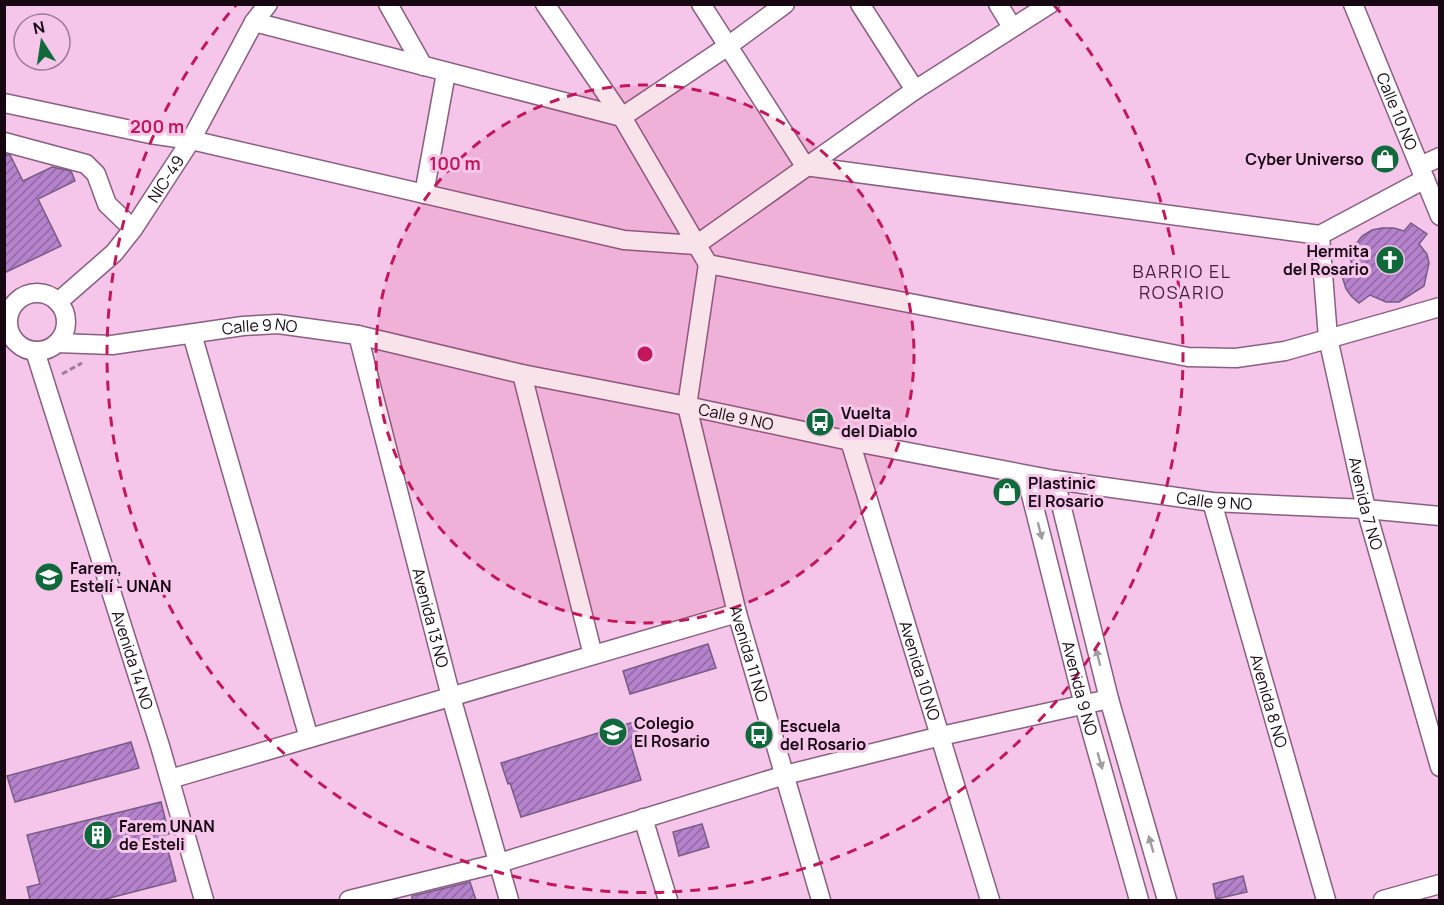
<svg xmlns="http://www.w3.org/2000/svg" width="1444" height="905" viewBox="0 0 1444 905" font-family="Manrope,sans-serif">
	<defs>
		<pattern id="building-hatch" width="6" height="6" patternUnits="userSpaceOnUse" patternTransform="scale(1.5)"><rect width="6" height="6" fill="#b582cc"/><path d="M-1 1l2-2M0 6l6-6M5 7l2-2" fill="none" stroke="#9268a4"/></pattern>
	</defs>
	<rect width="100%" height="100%" fill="#f5c6ea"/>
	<path fill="url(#building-hatch)" stroke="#785c85" stroke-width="1.5" d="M4,154L10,155L23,181L52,167L71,171L75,181L38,199L61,246L4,273Z
		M1411,223L1427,234L1419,244L1427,254L1429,263L1424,286L1399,302H1386L1370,295L1359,303L1352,297L1346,289L1342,276L1351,273V257L1356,244L1362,236L1372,230L1382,228H1394L1404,231Z
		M708,644L716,668L630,694L623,671Z
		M637,721L644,742L631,746L641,780L521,817L510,783L508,784L501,763Z
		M131,742L139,768L15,802L7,776Z
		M161,802L169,834L164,835L176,881L102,900H30L27,887L40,884L27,835Z
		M702,824L709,847L679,856L673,832Z
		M1243,876L1247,892L1216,899L1213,884Z
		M470,882L476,900H412V896Z"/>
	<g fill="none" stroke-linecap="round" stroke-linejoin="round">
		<g stroke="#895f80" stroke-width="21">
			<g id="minor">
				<path d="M388,4L423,66"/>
				<path d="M545,4L622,117L708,264L1188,357L1236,358L1285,351L1440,307"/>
				<path d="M701,4L805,166L1320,235L1425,179"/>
				<path d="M860,4L915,90"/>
				<path d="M998,4L1012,27"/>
				<path id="s1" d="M1353,4L1440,216"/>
				<path d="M254,22L622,117L728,46L785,4"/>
				<path d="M4,103L150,134L191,140L624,240L696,245L915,90L1050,4"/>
				<path d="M4,142L86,164L96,174L107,204L133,229"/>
				<path d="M1420,166L1440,157"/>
				<path d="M424,194L446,73"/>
				<path id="s2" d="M1320,235L1328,338L1366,509L1440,767"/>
				<path id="s3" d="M708,264L687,406L737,613L821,900"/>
				<circle cx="37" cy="322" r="29"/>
				<path id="s4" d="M58,302L114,253L133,229L191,140L254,22L268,4"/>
				<path d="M192,334L309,738"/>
				<path id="s5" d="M358,335L451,697L509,900"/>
				<path id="s6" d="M57,343L112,345L243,326L278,324L358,335L522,374L687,406L850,441L1055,480L1212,502L1366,509L1440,516"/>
				<path id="s7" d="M35,351L160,746L204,900"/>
				<path d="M522,374L593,655"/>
				<path id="s8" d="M850,441L990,900"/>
				<path id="s9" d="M1026,475L1084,705L1139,900"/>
				<path d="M1055,480L1109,699L1167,900"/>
				<path id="s10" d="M1212,502L1326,900"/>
				<path d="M170,779L737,613"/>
				<path d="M643,818L668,900"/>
				<path d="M349,900L499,863L785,775L941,736L1109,699"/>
				<path d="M1383,900L1440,884"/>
			</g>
		</g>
		<path stroke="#9f7c97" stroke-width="3" stroke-dasharray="6 3" stroke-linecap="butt" d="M62,374L82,363"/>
		<use href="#minor" stroke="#fff" stroke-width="18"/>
	</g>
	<defs><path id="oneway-solid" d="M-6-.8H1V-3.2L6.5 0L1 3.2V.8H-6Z" transform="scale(1.5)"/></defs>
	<g fill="#a29ca1">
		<use href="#oneway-solid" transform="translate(1040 531) rotate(76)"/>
		<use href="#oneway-solid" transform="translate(1098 657) rotate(-104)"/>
		<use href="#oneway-solid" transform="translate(1100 761) rotate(74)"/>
		<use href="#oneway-solid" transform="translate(1151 844) rotate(-106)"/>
	</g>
	<circle cx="645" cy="354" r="269" fill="#c2185b" fill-opacity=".12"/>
	<g fill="none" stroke="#c2185b" stroke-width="3" stroke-dasharray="10 8">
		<circle cx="645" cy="354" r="269"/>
		<path d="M1054 5A538 538 0 1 1 236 5"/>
	</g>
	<defs>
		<g id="shop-disc" transform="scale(1.5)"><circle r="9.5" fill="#0f693b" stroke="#f5c6ea"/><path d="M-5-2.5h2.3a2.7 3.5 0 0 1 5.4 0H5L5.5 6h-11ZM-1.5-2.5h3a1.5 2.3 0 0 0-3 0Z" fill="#fff"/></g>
		<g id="church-disc" transform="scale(1.5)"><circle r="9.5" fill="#0f693b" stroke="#f5c6ea"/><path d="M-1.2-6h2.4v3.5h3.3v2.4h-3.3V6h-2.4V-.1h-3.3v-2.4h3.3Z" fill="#fff"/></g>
		<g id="bus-disc" transform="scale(1.5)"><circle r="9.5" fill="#0f693b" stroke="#f5c6ea"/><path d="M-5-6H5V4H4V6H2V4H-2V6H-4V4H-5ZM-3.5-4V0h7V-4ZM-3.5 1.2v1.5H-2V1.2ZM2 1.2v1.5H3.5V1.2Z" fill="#fff"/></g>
		<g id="university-disc" transform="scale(1.5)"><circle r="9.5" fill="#0f693b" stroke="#f5c6ea"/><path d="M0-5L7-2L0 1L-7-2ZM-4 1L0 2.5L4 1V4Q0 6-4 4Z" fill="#fff"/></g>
		<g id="building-disc" transform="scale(1.5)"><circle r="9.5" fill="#0f693b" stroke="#f5c6ea"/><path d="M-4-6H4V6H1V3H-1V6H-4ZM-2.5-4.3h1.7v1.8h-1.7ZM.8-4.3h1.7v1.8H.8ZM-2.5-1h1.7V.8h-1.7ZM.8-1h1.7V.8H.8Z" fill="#fff"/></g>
	</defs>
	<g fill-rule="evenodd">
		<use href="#shop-disc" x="1385" y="159"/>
		<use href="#church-disc" x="1390" y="260"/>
		<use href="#bus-disc" x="820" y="422"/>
		<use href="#shop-disc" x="1007" y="492"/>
		<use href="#university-disc" x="49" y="577"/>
		<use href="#university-disc" x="613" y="732"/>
		<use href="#bus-disc" x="759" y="735"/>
		<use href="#building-disc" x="98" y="835"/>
	</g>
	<g text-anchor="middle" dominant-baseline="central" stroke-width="6" stroke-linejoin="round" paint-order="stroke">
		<g font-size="16" fill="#160713" stroke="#f5c6ea">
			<text stroke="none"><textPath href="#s1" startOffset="116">Calle 10 NO</textPath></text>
			<text stroke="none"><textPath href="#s4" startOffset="165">NIC-49</textPath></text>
			<text stroke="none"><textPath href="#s6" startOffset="204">Calle 9 NO</textPath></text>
			<text stroke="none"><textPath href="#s6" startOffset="690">Calle 9 NO</textPath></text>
			<text stroke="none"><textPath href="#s6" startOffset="1176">Calle 9 NO</textPath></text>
			<text stroke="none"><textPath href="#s2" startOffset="273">Avenida 7 NO</textPath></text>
			<text stroke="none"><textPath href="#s5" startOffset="292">Avenida 13 NO</textPath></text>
			<text stroke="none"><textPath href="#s3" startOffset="399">Avenida 11 NO</textPath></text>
			<text stroke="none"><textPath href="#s7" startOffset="324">Avenida 14 NO</textPath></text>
			<text stroke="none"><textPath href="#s8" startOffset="240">Avenida 10 NO</textPath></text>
			<text stroke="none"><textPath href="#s9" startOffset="220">Avenida 9 NO</textPath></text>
			<text stroke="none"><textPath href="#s10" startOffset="207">Avenida 8 NO</textPath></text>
		</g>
		<g font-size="16" font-weight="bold" fill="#160713" stroke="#f5c6ea" text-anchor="start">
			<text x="1364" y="159" text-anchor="end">Cyber Universo</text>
			<text x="1369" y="251" text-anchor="end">Hermita<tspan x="1369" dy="18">del Rosario</tspan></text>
			<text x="841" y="413">Vuelta<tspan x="841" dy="18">del Diablo</tspan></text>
			<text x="1028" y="483">Plastinic<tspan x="1028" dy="18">El Rosario</tspan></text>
			<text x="70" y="568">Farem,<tspan x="70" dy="18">Estelí - UNAN</tspan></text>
			<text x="634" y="723">Colegio<tspan x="634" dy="18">El Rosario</tspan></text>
			<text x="780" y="726">Escuela<tspan x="780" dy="18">del Rosario</tspan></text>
			<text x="119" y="826">Farem UNAN<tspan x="119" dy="18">de Esteli</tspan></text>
		</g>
		<g font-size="18" letter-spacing="1.5" fill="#431f3c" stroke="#f5c6ea">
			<text x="1182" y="271">BARRIO EL<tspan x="1182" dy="21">ROSARIO</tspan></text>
		</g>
	</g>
	<circle cx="645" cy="354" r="9" fill="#c2185b" stroke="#f5c6ea" stroke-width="3"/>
	<g font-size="18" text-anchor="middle" font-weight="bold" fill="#c2185b" stroke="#f5c6ea" stroke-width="6" stroke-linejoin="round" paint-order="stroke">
		<text x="157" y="133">200 m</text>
		<text x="455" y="170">100 m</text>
	</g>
	<rect width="1444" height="905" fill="none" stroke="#160713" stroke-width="12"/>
	<g transform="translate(42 42) rotate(348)"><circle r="28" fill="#f5c6ea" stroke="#9c7a94" stroke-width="1.5"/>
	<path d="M0-4.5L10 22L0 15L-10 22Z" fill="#0f693b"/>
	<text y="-9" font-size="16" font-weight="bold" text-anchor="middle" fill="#160713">N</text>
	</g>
</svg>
